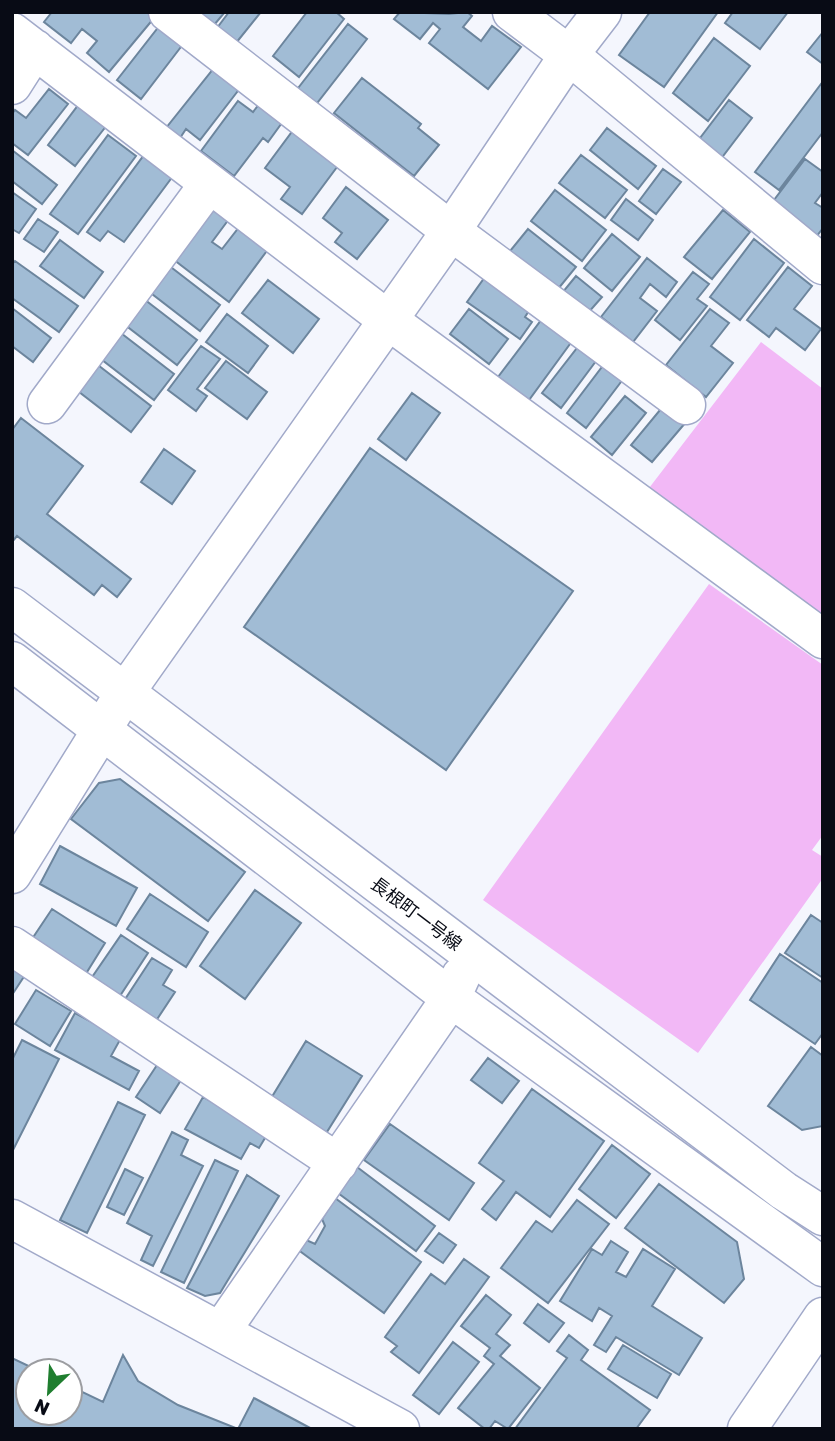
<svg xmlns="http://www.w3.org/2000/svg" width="835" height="1441" viewBox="0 0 835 1441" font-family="Rubik,'Noto Sans JP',sans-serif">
	<rect width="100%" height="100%" fill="#f4f6fd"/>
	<path fill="#f2b8f6" d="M761,342L823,389V628L646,492Z
		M709,584L823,665V835L812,850L823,857V878L698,1053L483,900Z"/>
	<path fill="#a1bcd5" stroke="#6c859d" stroke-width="2" d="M52,12H147L154,18L109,72L87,53L97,41L82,29L71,43L44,22Z
		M198,12H225L214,25Z
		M229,12H261L236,43L217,28Z
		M307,12H336L344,19L299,77L273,56Z
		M400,12L449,14L467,12L472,16L463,27L481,41L492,26L521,47L488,89L429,43L440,29L433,23L420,39L394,19Z
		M650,12H718L664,87L619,55Z
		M733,12H788L760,49L725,23Z
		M164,20L187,39L141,99L117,80Z
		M348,24L367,39L314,107L295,92Z
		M823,32V64L807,52Z
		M714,38L750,66L708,121L673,93Z
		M218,63L244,83L200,140L186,129L180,138L166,128Z
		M362,78L421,124L418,128L439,145L414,176L334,113Z
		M821,84L823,86V132L779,190L755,172Z
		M49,89L68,104L28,155L12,143V114L15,110L26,118Z
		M729,100L752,118L720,160L697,142Z
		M238,101L253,112L260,103L284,120L268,142L263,138L234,176L201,151Z
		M79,104L107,125L75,166L48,145Z
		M607,128L656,166L638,189L590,150Z
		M294,129L340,163L302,214L281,199L290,187L265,168Z
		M108,135L136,156L78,234L50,214Z
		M12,150L57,185L42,204L12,181Z
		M144,155L173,176L124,242L108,231L100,241L87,232Z
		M581,155L627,190L605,218L559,183Z
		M805,159L823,172V192L815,203L823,208V228L816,237L771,204Z
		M663,169L681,182L656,214L639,201Z
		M346,187L388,220L357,259L335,242L342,233L323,218Z
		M555,190L606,230L582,261L531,221Z
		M12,192L36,209L19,233L12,229Z
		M626,199L653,220L638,240L611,220Z
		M205,200L229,219L212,242L222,249L240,226L269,248L229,302L165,253Z
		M723,210L750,232L712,279L684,257Z
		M38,219L58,232L44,252L24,239Z
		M528,229L576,267L558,289L510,251Z
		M612,234L640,257L612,291L584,268Z
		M754,239L784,263L740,320L710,297Z
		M60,240L103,272L84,298L40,266Z
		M647,258L677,282L666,297L650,284L640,298L657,311L633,342L601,317Z
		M15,261L78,306L59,332L12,298V264Z
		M163,261L220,305L200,331L143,287Z
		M788,267L812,286L794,309L821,329L805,350L776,328L769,337L747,320Z
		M490,270L534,303L525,317L532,322L520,339L467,302Z
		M693,272L709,284L697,299L707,306L680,340L655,320Z
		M576,276L602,297L588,313L562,293Z
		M268,280L319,319L293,353L242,313Z
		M140,296L197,340L177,365L120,321Z
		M12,308L51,338L33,362L12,346Z
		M469,309L508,339L489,364L450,334Z
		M710,309L729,323L711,346L733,363L706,397L666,365Z
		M548,311L578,333L529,400L498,377Z
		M227,314L268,346L248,373L206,342Z
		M117,330L174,374L154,400L97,356Z
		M584,339L602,353L561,408L542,393Z
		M201,346L220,359L197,389L207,396L196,411L168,390Z
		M608,359L627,374L586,428L567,413Z
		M226,361L267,392L247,419L205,388Z
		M94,362L151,406L131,432L74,388Z
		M412,393L440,413L406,460L378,439Z
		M625,396L646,413L612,455L591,437Z
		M665,404L686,422L652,462L631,445Z
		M21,418L83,466L47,514L131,579L117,597L102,585L94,595L17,536L12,542V430Z
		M370,448L573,591L446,770L244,627Z
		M164,449L195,471L172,504L141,482Z
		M120,779L245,872L208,921L71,819L99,783Z
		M60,846L137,888L116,926L40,884Z
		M255,890L301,923L245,999L200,966Z
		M150,894L208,932L186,967L127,929Z
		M52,909L105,943L82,980L28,945Z
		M811,915L823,923V978L785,953Z
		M121,935L148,953L116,1002L88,983Z
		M780,954L823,983V1033L815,1044L750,1000Z
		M152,958L172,970L163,985L175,992L150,1030L118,1010Z
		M12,967L25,975L12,995Z
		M36,990L71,1011L50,1046L15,1024Z
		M75,1013L121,1038L111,1056L139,1071L129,1090L55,1050Z
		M22,1040L59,1059L12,1152V1060Z
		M306,1041L362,1076L325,1135L270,1100Z
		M811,1047L823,1056V1126L802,1130L768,1106Z
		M488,1058L519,1081L502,1103L471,1080Z
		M157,1065L181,1080L160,1113L136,1097Z
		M532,1089L604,1141L550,1217L516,1192L496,1220L482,1209L504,1181L479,1163Z
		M203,1097L268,1133L259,1148L250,1143L241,1159L185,1129Z
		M118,1102L145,1115L87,1233L60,1220Z
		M390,1124L474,1183L449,1220L364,1160Z
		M172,1132L188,1140L181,1155L203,1166L153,1266L141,1260L152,1236L127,1223Z
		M612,1145L650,1174L616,1218L579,1189Z
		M215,1160L238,1171L184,1283L161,1272Z
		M357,1167L435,1226L416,1251L338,1193Z
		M125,1169L143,1178L124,1215L107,1207Z
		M247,1175L279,1196L220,1293L205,1296L187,1288Z
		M659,1184L737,1242L744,1279L724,1303L625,1228Z
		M335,1198L421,1262L384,1313L297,1249L304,1239L315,1244L325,1226L322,1219Z
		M577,1200L609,1224L548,1303L501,1268L536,1221L552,1232Z
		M439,1233L456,1245L443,1263L425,1251Z
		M611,1241L628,1252L616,1272L626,1277L643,1249L675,1269L652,1306L702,1338L679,1375L616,1337L606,1352L594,1345L612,1316L599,1308L592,1321L560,1301L592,1249L602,1255Z
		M464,1259L489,1277L419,1373L391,1352L397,1346L385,1337L431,1274L445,1284Z
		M486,1295L511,1315L496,1334L510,1345L500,1356L540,1388L508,1429L495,1421L489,1429H485L458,1408L494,1364L484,1356L490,1348L461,1326Z
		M538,1304L564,1323L549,1342L524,1323Z
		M569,1335L588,1350L581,1360L650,1410L636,1429H515L567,1358L557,1351Z
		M453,1342L479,1362L439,1414L413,1395Z
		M623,1345L671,1374L657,1398L608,1369Z
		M123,1355L138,1381L178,1405L238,1429L254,1398L312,1429H12V1358L39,1371H28V1413H70V1386L103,1402Z"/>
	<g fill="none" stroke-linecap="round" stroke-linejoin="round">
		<g stroke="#a1a9c9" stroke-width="41">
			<path id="street" d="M168,12L451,231L686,405
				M512,12L569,55L823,265
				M12,32L388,320L823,639
				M12,85L35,49
				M47,404L209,184
				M12,661L451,998L823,1267
				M12,946L338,1163
				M12,1219L400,1429
				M221,1331L451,998L461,976"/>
		</g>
		<g stroke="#a1a9c9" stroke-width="41">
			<path id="secondary" d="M12,607L784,1191L823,1216
				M12,874L124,694L451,231L569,55L602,12
				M747,1429L823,1317"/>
		</g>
		<use href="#street" stroke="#fff" stroke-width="38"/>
		<use href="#secondary" stroke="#fff" stroke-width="38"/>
	</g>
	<g text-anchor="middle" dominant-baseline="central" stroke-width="5" stroke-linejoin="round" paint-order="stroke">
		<g font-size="18" fill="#080b15" stroke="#fff">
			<text transform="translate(416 914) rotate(37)">長根町一号線</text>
		</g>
	</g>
	<rect width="835" height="1441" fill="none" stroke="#080b15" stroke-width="28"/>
	<g transform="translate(49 1392) rotate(205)"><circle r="33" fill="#ffffff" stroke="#9c9da1" stroke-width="2"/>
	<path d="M0-5L12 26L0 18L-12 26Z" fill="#1f7e2f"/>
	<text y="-10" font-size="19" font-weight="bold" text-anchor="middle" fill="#080b15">N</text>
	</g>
</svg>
